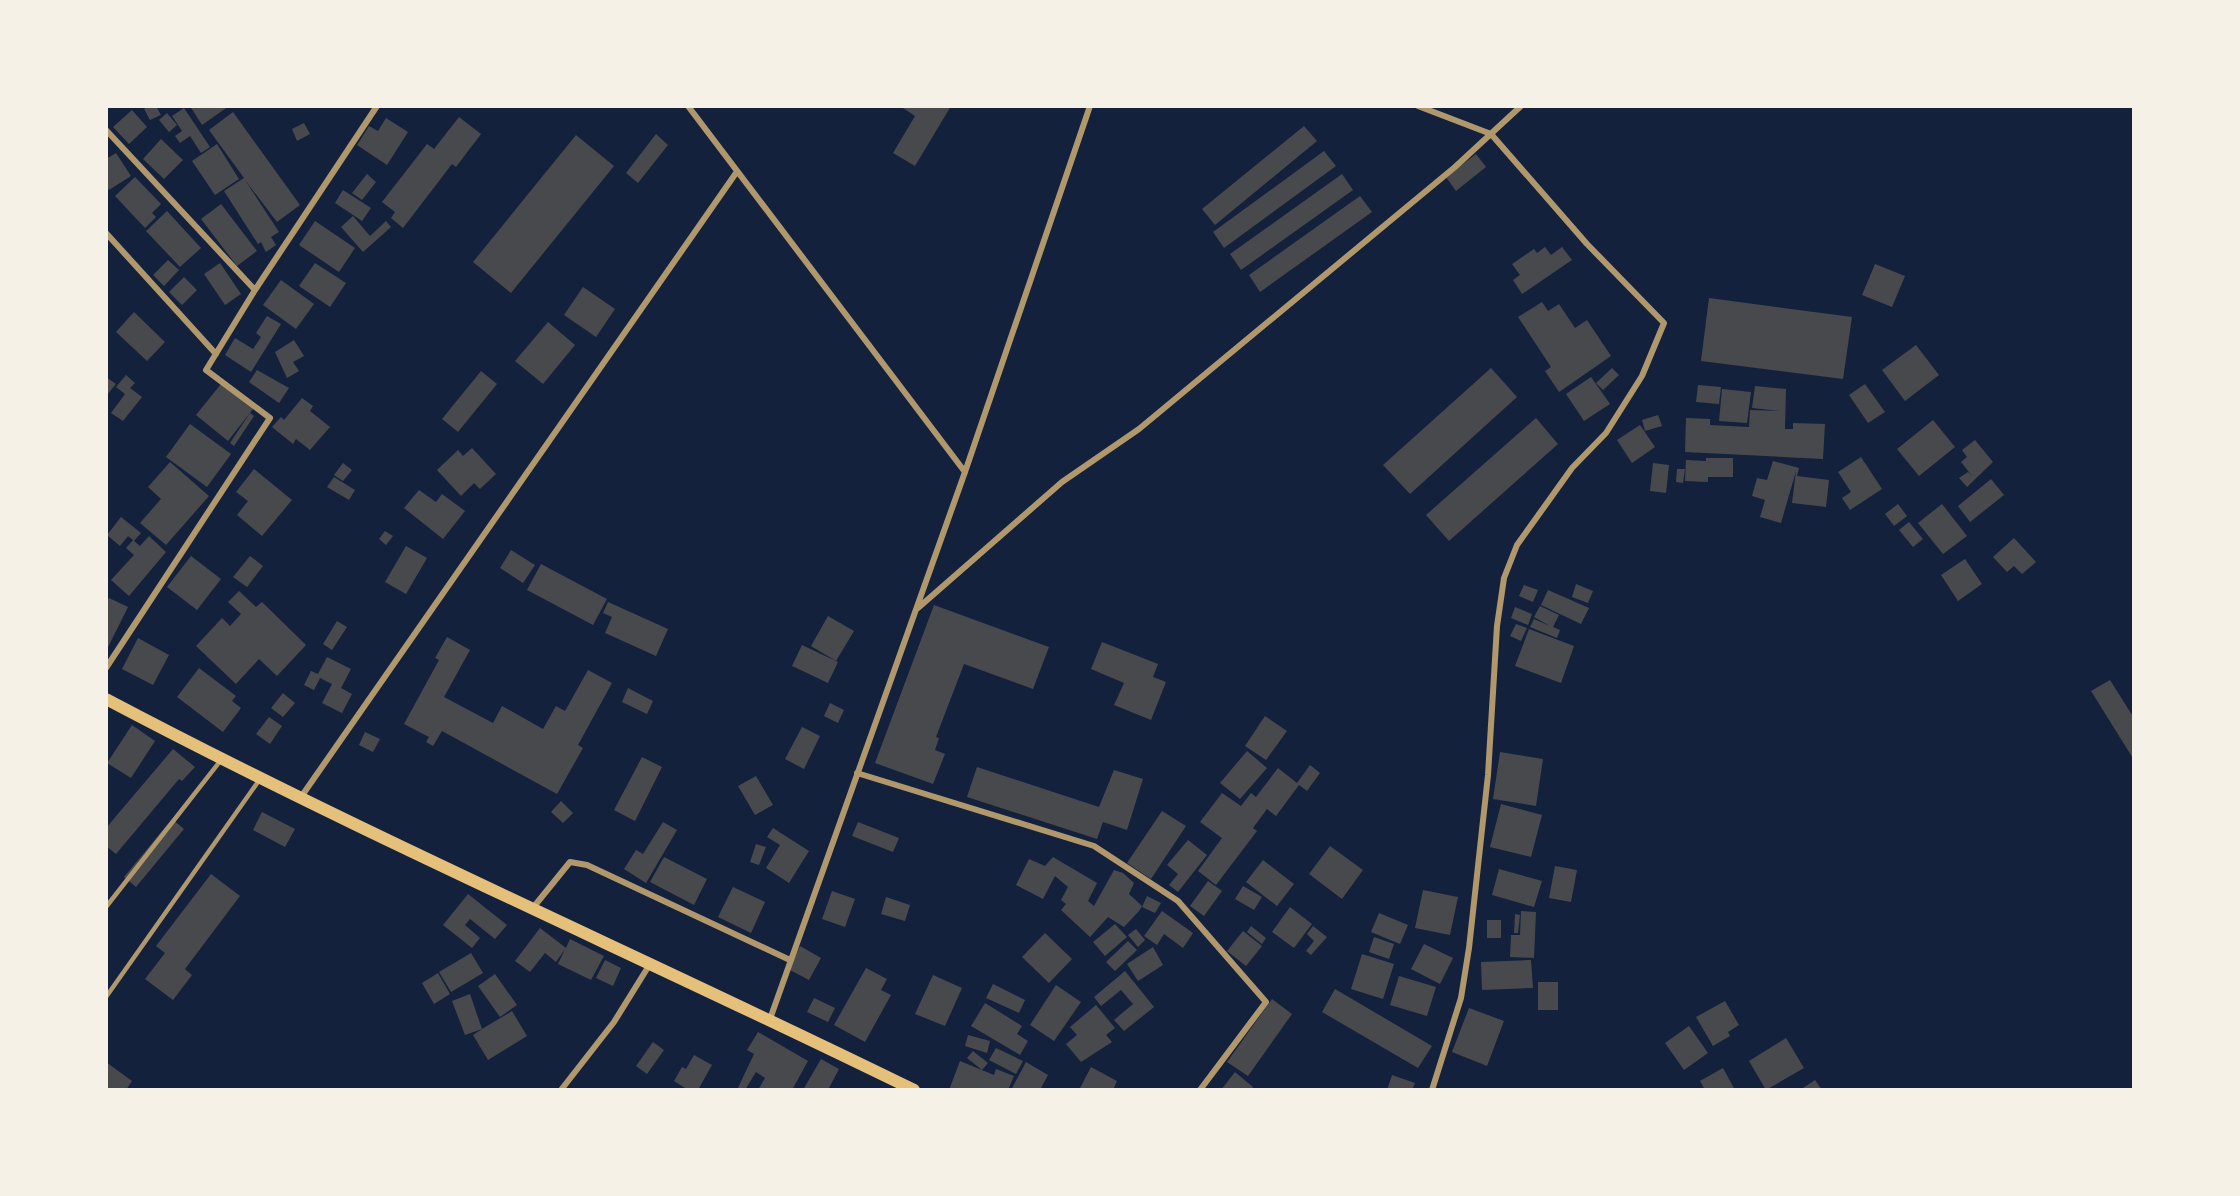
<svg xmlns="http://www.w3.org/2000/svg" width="2240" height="1196" viewBox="0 0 2240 1196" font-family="Poppins,sans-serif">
	<rect width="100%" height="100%" fill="#14213d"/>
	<path fill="#48494c" d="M149,106H156L161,115L150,120L144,109Z
		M190,106H229L202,125Z
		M900,106H951L915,166L893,153L915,116Z
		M184,108L210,147L201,153L190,136L180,143L175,136L182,131L172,116Z
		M132,110L147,127L129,144L113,127Z
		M233,112L300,205L277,222L245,180L279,232L271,237L276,245L266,252L261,242L258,244L224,191L244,178L209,130Z
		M167,113L177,125L169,132L159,120Z
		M459,117L481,134L456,167L452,164L403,228L391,218L395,212L382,202L427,144L434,149Z
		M386,118L408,132L387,165L357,145L369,126L378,131Z
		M304,123L310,134L297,141L292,129Z
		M1304,126L1317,141L1215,225L1202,209Z
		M656,134L668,145L638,183L626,173Z
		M576,135L614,166L511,293L473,262Z
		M161,139L183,160L164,179L143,159Z
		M217,144L239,179L215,195L192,161Z
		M1324,151L1336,166L1224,248L1213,232Z
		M116,153L131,176L109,190L106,186V159Z
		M1476,154L1486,167L1456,191L1446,177Z
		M367,174L376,182L362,200L352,193Z
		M1342,174L1353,190L1241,270L1230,254Z
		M135,177L161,204L152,213L156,217L145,228L115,196Z
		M343,190L371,208L362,221L335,203Z
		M1360,196L1372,212L1260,292L1249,275Z
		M221,204L257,251L237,266L201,219Z
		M167,211L201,248L180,267L146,231Z
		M353,216L370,236L386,221L391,227L363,252L341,227Z
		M315,221L355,248L339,272L299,245Z
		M1545,247L1551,255L1562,247L1572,260L1522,294L1513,280L1520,275L1512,264L1534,249L1537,253Z
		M168,260L179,270L164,286L153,275Z
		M220,263L241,294L225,305L204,274Z
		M315,263L346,283L330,307L299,286Z
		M1875,264L1905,276L1892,307L1862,295Z
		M184,277L197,290L182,305L169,292Z
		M281,280L314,304L296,329L263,305Z
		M583,287L615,309L596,337L564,315Z
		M1709,298L1852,317L1843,379L1701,361Z
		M1542,302L1548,311L1559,304L1575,328L1587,320L1611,356L1559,392L1545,371L1551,367L1518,317Z
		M134,312L165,342L147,361L116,332Z
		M267,316L281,324L251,372L225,355L235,338L253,349L261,337L256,333Z
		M548,322L575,345L543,384L515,361Z
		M294,340L304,356L293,362L299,371L287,378L275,352Z
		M1916,345L1939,375L1905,401L1882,370Z
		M1491,368L1517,397L1410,494L1383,465Z
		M1612,368L1619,375L1603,390L1596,383Z
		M257,370L289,388L279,403L249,382Z
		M481,371L497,384L458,432L442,419Z
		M126,375L135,383L130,388L142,397L123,421L111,413L125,394L116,387Z
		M106,377L116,384L106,396Z
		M1591,377L1610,404L1584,421L1566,394Z
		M221,384L253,409L228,441L196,415Z
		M1865,384L1885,412L1868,423L1849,395Z
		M1698,385L1721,387L1719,404L1696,402Z
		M1755,386L1786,389L1785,429H1793V423L1825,424L1823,459L1685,452L1686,418L1710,419V425L1749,427L1750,410L1780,411L1752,408Z
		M1722,389L1751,392L1747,423L1719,421Z
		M302,398L313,406L310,411L330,427L310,450L296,439L293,444L272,427L281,417L284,420Z
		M250,413L254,416L234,446L230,443Z
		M1658,415L1662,426L1645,431L1642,420Z
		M1536,418L1558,444L1449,541L1426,515Z
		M1933,420L1955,447L1919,476L1897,449Z
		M190,424L231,454L207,487L166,457Z
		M1640,425L1655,447L1632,463L1617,440Z
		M1975,440L1993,462L1967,487L1959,478L1968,472L1972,476L1961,462L1967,457L1962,450Z
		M472,448L496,474L480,489L474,483L461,496L437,470L458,450L463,456Z
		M1861,457L1882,489L1850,510L1842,498L1851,492L1838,472Z
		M1706,458H1733V477H1708V482L1685,481L1686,460L1706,461Z
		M1773,461L1799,468L1797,476L1829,480L1826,507L1792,503L1796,471L1781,523L1760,517L1765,500L1752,496L1757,478L1767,480Z
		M170,462L209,496L166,545L140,523L161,499L148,487Z
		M343,463L352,470L343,481L334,475Z
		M1653,463L1669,465L1666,493L1650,491Z
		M254,469L292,500L262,536L237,515L248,501L236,492Z
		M1677,469H1685L1683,483L1676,482Z
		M334,477L355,490L349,500L327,487Z
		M1991,479L2004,495L1970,522L1958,506Z
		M419,490L436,502L442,494L465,511L443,539L404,508Z
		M1898,504L1907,516L1894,526L1885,514Z
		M1942,504L1967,536L1943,554L1918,523Z
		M121,517L141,533L134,541L140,546L149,536L166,552L129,596L111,580L134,555L126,548L133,540L128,536L120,546L107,535Z
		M1909,522L1923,539L1913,547L1899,530Z
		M385,531L393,536L386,545L379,539Z
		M2014,538L2036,562L2022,574L2014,566L2007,572L1993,557Z
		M406,546L427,558L406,594L385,582Z
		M511,550L535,565L523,583L500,568Z
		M191,556L221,579L197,610L167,587Z
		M250,556L263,566L247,587L233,577Z
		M1965,559L1982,584L1958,601L1941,575Z
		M541,564L607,599L593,625L527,590Z
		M1576,584L1593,591L1588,603L1572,597Z
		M1524,585L1538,590L1533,602L1519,596Z
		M1548,590L1589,608L1581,624L1541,605Z
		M239,591L256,607L262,602L306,645L277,676L259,659L236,684L196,646L222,618L230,626L241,614L228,602Z
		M109,598L128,607L106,651V603Z
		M608,602L668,629L656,656L605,633L612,617L603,613Z
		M934,605L1049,647L1033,689L964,664L936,737L939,738L935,750L945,754L933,784L875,763Z
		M1540,606L1559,615L1553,627L1560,630L1557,638L1530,627L1534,619L1550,626L1534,617Z
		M1515,607L1532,614L1528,625L1511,618Z
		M828,616L854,631L836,661L811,646Z
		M337,621L347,627L332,650L323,644Z
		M1516,624L1527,628L1521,641L1510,636Z
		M1529,629L1574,646L1561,683L1515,666Z
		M447,637L470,650L444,697L493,723L502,706L543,729L556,706L565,711L588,670L612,683L578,745L583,748L557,794L442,731L433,746L426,742L429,737L404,724L439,660L435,658Z
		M138,638L169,655L153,685L122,669Z
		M1102,642L1158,664L1153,677L1166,682L1151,720L1114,705L1124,683L1091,669Z
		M802,645L838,662L828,683L792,666Z
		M327,657L351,669L341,688L352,694L342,713L322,703L332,684L320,678L314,690L304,685L311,671L318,674Z
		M199,668L236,696L232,701L241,708L223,732L177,697Z
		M2110,680L2134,718V760L2091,691Z
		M628,688L653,701L647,714L622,702Z
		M283,693L295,703L283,717L271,708Z
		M830,703L844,710L838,723L824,716Z
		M1265,716L1287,731L1266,760L1245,746Z
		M269,717L282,726L270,744L256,734Z
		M132,725L155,741L131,778L107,763Z
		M802,727L820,736L804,769L785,759Z
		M365,732L380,739L373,752L359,745Z
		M173,749L195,767L182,781L179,779L116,854L106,846V828Z
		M1247,751L1267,768L1240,799L1220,783Z
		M1500,752L1543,759L1536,806L1493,799Z
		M642,757L662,767L635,821L614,810Z
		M1310,765L1320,773L1307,791L1299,785L1276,816L1267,809L1253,828L1257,831L1216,885L1198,871L1222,838L1200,822L1222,793L1241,806L1251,793L1256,797L1278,768L1297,783Z
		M977,767L1099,807L1114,770L1143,779L1127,830L1103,822L1097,839L967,797Z
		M756,776L773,805L755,815L738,786Z
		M561,801L573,813L563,823L551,812Z
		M1501,804L1542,815L1531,857L1490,847Z
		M1162,811L1186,826L1151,879L1127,863Z
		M262,812L295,829L285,847L253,830Z
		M172,819L184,829L136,887L124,877Z
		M663,822L677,830L646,883L624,869L636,850L643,854Z
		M858,822L899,838L893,852L852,836Z
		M773,828L809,851L789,883L766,868L780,845L767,837Z
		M1188,840L1207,855L1178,892L1169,885L1178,874L1167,865Z
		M756,844L766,847L759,865L750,862Z
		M1330,846L1363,870L1342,899L1309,874Z
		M664,857L707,879L694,905L650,882Z
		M1053,857L1097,883L1088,901L1094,906L1114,870L1123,873L1134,883L1129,894L1142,906L1139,911L1124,927L1108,917L1090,937L1061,910L1066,904L1061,900L1068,887L1055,876L1043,899L1016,885L1029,859L1045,866Z
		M1263,860L1294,884L1277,906L1246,882Z
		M1555,866L1577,870L1571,902L1549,898Z
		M1499,869L1542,881L1534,907L1492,895Z
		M211,874L240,896L185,969L192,975L173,1000L145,979L165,953L156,946Z
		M1208,881L1222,891L1204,916L1190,906Z
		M1243,886L1262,897L1254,910L1235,899Z
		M733,887L765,902L751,933L718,917Z
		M1423,890L1458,897L1450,935L1415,928Z
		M832,891L855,899L845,927L822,919Z
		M468,894L507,925L495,939L470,919L465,925L480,938L472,948L443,925Z
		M1147,896L1161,903L1155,913L1142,907Z
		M886,897L910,905L905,921L881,914Z
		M1290,907L1312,924L1294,948L1272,932Z
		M1162,911L1193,933L1183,948L1164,934L1157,945L1144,936Z
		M1521,911L1536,912L1534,958L1510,957L1511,935H1520Z
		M1379,913L1408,925L1400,944L1371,932Z
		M1515,914L1520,915L1518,933H1514Z
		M1487,920H1501V938H1487Z
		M1115,924L1127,937L1105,956L1093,942Z
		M1251,926L1266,938L1262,944L1247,932Z
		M1313,926L1327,937L1311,955L1306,951L1314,941L1307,934Z
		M540,928L566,948L570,939L604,956L591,980L558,964L565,949L556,962L545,953L530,972L515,961Z
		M1136,929L1145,940L1138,947L1128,935Z
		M1243,931L1262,946L1246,966L1227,951Z
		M1045,933L1072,959L1049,983L1022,957Z
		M1374,937L1394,944L1389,959L1369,952Z
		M1128,941L1137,950L1115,971L1106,962Z
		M1424,944L1453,958L1440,984L1411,969Z
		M800,946L821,958L809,980L788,969Z
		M1153,947L1163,965L1138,981L1127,964Z
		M471,953L483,973L451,992L439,972Z
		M1362,954L1394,964L1383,999L1351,989Z
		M605,960L621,968L613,986L596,978Z
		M1531,960L1533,988L1482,990L1481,962Z
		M866,968L887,979L881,990L891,995L865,1042L834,1025Z
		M1125,971L1154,1007L1124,1031L1114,1020L1133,1004L1121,990L1101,1006L1094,997Z
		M438,973L450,994L434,1004L422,983Z
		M495,974L517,1005L500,1017L478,986Z
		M933,975L962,988L945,1026L915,1014Z
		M1399,976L1436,987L1427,1016L1390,1005Z
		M1538,982H1558V1010H1538Z
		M993,984L1025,1000L1019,1013L986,998Z
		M1056,985L1081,1002L1054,1041L1030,1025Z
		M1335,989L1432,1046L1418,1068L1322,1012Z
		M470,994L482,1029L512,1011L527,1036L488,1060L473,1035L482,1029L465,1035L452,1001Z
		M814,998L835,1008L828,1022L807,1012Z
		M1272,999L1292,1014L1248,1076L1227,1062Z
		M1725,1001L1739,1025L1728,1032L1730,1036L1713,1046L1696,1017Z
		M985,1003L1022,1026L1017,1034L1028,1041L1020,1055L971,1026Z
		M1096,1005L1115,1028L1106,1035L1112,1042L1081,1062L1066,1044L1077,1035L1070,1027Z
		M1469,1008L1504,1021L1487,1066L1452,1052Z
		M1689,1026L1708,1053L1684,1070L1665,1043Z
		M758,1032L808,1061L792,1090H758L765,1078L756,1072L745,1090H737L754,1054L747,1050Z
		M968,1035L990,1041L987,1053L965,1046Z
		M1786,1038L1804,1068L1766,1090L1749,1061Z
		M653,1042L664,1050L647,1074L636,1066Z
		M996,1048L1023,1061L1016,1074L989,1060Z
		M973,1051L988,1063L982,1070L967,1058Z
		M694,1055L712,1065L698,1090H688L674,1081L682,1067L686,1069Z
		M821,1059L839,1069L828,1090H803Z
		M960,1061L994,1075L996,1069L1014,1076L1008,1090H949Z
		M106,1062L132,1081L126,1090H106Z
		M1026,1062L1048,1075L1040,1090H1011Z
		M1091,1067L1117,1081L1113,1090H1079Z
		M1723,1068L1735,1090H1705L1700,1081Z
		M1235,1072L1253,1087L1251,1090H1221Z
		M1392,1075L1415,1083L1412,1090H1387Z
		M1815,1080L1822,1090H1800Z"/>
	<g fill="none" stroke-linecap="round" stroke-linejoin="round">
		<path stroke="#b1986c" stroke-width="4.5" d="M106,907L221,760
			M106,997L260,779"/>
		<path stroke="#b1986c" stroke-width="6" d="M688,106L965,472
			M1418,106L1491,134L1587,244L1664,323L1642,376L1606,433L1572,468L1517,545L1504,578L1497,626L1488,775L1469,948L1461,998L1432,1090
			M106,130L255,290
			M106,233L216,354
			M918,608L1062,482L1139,429L1455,167L1521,106
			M106,668L270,418L206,370L255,290L377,106
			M857,773L1094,846L1178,901L1266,1002L1200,1090
			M301,797L736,173
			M532,909L570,862L587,865L790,960
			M770,1019L965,472L1090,106
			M561,1090L614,1022L650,964"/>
		<path stroke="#e5c07b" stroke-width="12" d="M106,699C371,839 645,958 914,1090"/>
	</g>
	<rect width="2240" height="1196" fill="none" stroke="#f6f1e7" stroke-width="216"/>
</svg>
